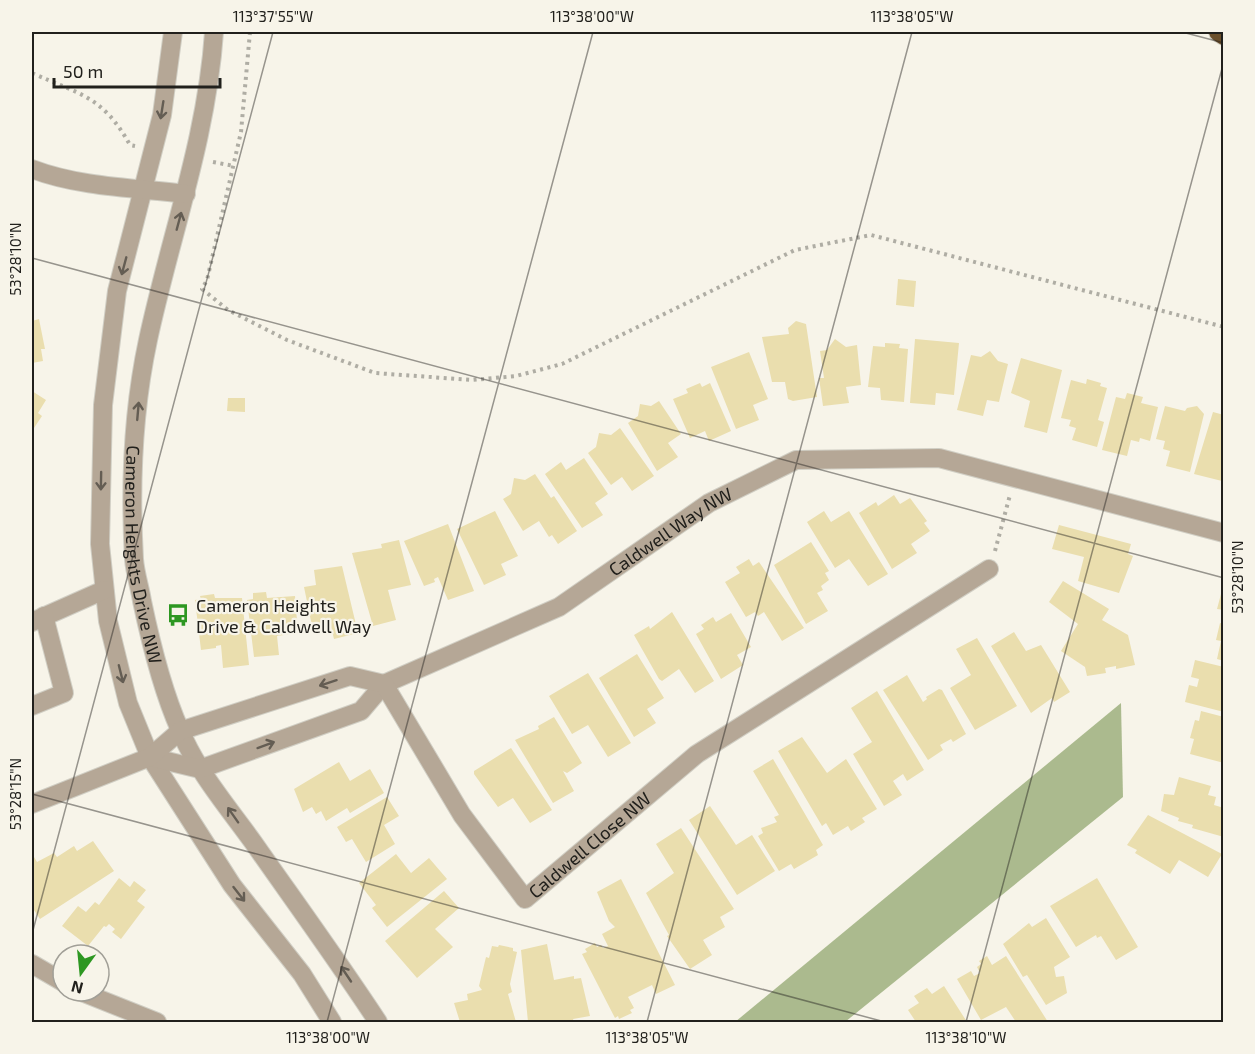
<svg xmlns="http://www.w3.org/2000/svg" width="1255" height="1054" viewBox="0 0 1255 1054" font-family="'Exo 2',sans-serif">
	<rect width="100%" height="100%" fill="#f7f4e9"/>
	<path fill="#abba8e" d="M1121,703L1123,797L845,1022H735Z"/>
	<path fill="#eadeae" d="M898,279L916,281L914,307L896,305Z
		M39,319L45,349H41L43,361L32,363V321Z
		M796,321L806,324L817,397L793,401L788,399L785,382H772L762,337L789,334L788,328Z
		M835,339L846,347L857,345L861,385L846,387L849,403L823,406L819,378H824L820,351L827,350Z
		M915,339L959,343L954,395L936,393L935,405L910,403Z
		M885,343L900,344L899,348L908,349L904,402L881,400L880,388L868,387L873,346L885,347Z
		M990,351L998,361L1008,364L999,402L987,400L983,416L957,410L971,355L981,357Z
		M749,352L768,399L753,405L759,420L736,429L711,367Z
		M1021,358L1062,370L1047,433L1024,427L1030,401L1011,393Z
		M1087,379L1101,383L1100,386L1107,388L1098,420L1104,422L1097,447L1072,440L1076,428L1069,426L1071,420L1061,418L1071,380L1086,384Z
		M700,383L702,387L710,383L731,431L709,441L705,431L690,438L673,399L688,393L686,389Z
		M32,391L46,400L38,413L42,416L34,428L32,426Z
		M1127,393L1143,397L1141,403L1158,407L1150,441L1140,438L1139,442L1131,440L1127,456L1102,450L1116,397L1125,399Z
		M228,398H245V412L227,411Z
		M659,401L681,434L668,443L678,457L657,471L628,423L638,416L640,404L651,406Z
		M1165,406L1185,411L1187,408L1197,406L1204,414L1190,472L1166,466L1170,451L1163,449L1165,441L1156,439Z
		M1213,412L1224,415L1222,481L1194,474Z
		M620,428L654,476L632,491L622,477L611,485L588,453L596,447L599,433L611,435Z
		M584,458L608,494L595,503L603,515L582,528L545,474L561,462L566,470Z
		M535,474L551,498L554,496L577,531L558,544L552,535L549,537L539,521L523,531L503,499L511,494L514,478L525,480Z
		M894,495L900,504L910,498L927,521L924,523L930,531L911,544L917,553L892,569L859,513L876,502L878,506Z
		M495,511L518,556L501,564L506,575L484,585L457,529Z
		M824,511L831,522L849,511L888,574L868,586L849,559L835,568L807,522Z
		M448,524L474,591L448,600L438,577L434,579L435,582L424,586L404,541Z
		M1059,525L1131,544L1128,554L1133,556L1119,593L1078,581L1084,557L1052,549Z
		M399,540L411,585L388,590L396,620L373,626L352,553L382,548L381,544Z
		M811,542L829,571L825,573L829,580L821,586L823,590L817,593L828,611L806,624L774,565Z
		M749,559L753,566L759,562L804,628L782,641L764,612L758,616L755,612L746,617L725,582L740,573L736,567Z
		M342,566L358,633L334,639L330,623L312,626L304,587L316,585L314,570Z
		M1063,581L1109,609L1102,620L1128,635L1135,665L1116,669V666L1105,668L1106,673L1087,676L1085,667L1061,651L1078,624L1049,602Z
		M266,592L267,598L295,596L298,633L277,636L279,655L254,657L247,600L253,599V593Z
		M214,594L215,598H242L249,665L223,668L221,645L216,646V648L201,650L195,600L201,599L200,596Z
		M1221,594H1224V610L1217,609Z
		M672,612L714,681L695,693L679,669L662,681L659,679L634,635L649,626L650,629Z
		M731,613L751,647L737,655L743,665L721,679L696,634L704,629L701,625L713,617L716,622Z
		M1220,623L1224,624V661L1217,659L1221,641L1216,640Z
		M1014,632L1026,651L1041,645L1070,692L1054,702L1052,698L1031,713L991,646Z
		M977,638L1017,706L975,730L950,688L971,675L956,649Z
		M637,654L664,698L647,709L656,723L634,737L599,678Z
		M1195,660L1224,667V712L1185,702L1189,685L1197,687L1199,679L1191,677Z
		M588,673L631,743L608,757L588,725L572,734L549,696Z
		M907,675L923,702L927,699L926,697L939,689L942,690L966,734L953,742L951,739L940,745L943,750L928,760L883,690Z
		M877,691L924,770L907,781L903,774L893,781L902,795L884,806L853,754L872,742L851,708Z
		M1201,711L1224,717V763L1190,754L1194,739L1190,738L1195,720L1199,721Z
		M554,717L582,763L567,773L563,771L574,791L553,803L515,740L539,729L538,726Z
		M802,737L827,773L846,759L877,809L862,818L865,822L851,831L848,826L833,835L826,823L822,826L778,751Z
		M511,748L552,810L530,823L513,798L498,807L474,774V771Z
		M773,759L823,845L816,850L818,855L794,869L791,864L779,871L758,836L763,833L761,828L777,822L774,817L779,815L753,771Z
		M339,762L350,781L370,769L384,793L350,813L347,808L326,821L321,811L316,814L312,807L303,812L294,789Z
		M1179,777L1211,786L1208,795L1216,797L1214,805L1224,808V837L1192,828L1193,825L1178,821L1179,818L1161,811L1164,794L1174,795Z
		M387,797L399,816L384,825L395,844L366,862L352,839L346,842L337,827Z
		M710,806L736,845L752,835L775,871L737,895L689,820Z
		M1148,815L1222,854L1208,877L1179,860L1170,874L1135,853L1137,850L1127,845Z
		M681,828L734,909L720,917L725,927L703,940L712,955L690,969L667,936L669,935L646,893L674,873L656,844Z
		M93,841L114,871L40,919L34,910L32,911V859L34,857L37,862L54,853L57,857L74,846L77,851Z
		M396,854L411,873L429,858L447,879L387,927L372,908L376,905L359,883Z
		M119,878L130,887L134,881L146,890L137,901L145,907L121,939L112,932L115,929L109,924L106,927L104,926L88,946L62,926L78,906L86,912L95,902L99,905Z
		M1097,878L1138,947L1116,960L1101,936L1097,938L1096,935L1076,947L1050,906Z
		M621,879L675,985L656,994L652,985L628,997L634,1008L630,1010L632,1013L619,1019L618,1016L615,1018L582,954L587,952L585,949L595,943L597,947L601,945L603,948L608,946L602,934L615,927L609,921L597,892Z
		M444,891L459,908L435,929L453,947L417,978L385,941Z
		M1046,918L1070,957L1054,967L1056,977L1064,976L1067,993L1046,1005L1027,975L1023,977L1003,944L1029,923L1032,927Z
		M547,944L554,980L574,976V979L581,978L590,1016L573,1019L574,1022H528L521,950Z
		M499,945L513,948V951L517,952L510,984L512,992L508,994L516,1022H460L454,1003L468,1000L467,994L482,990L479,986L486,957L489,958L492,946L498,947Z
		M987,956L992,965L1006,956L1048,1022H1016L1006,1007L981,1020L957,979L971,971L974,976L980,973L977,967L981,964L979,961Z
		M944,986L967,1022H916L908,1010L919,1003L914,996L927,988L932,994Z"/>
	<g fill="none" stroke-linecap="round" stroke-linejoin="round">
		<g stroke="#d0cec4" stroke-width="20">
			<g id="minor">
				<path d="M173,32L162,115L117,291L103,405L100,544L108,621L128,703L150,757L232,885L302,974L332,1022"/>
				<path id="s1" d="M214,32C207,138 170,237 148,340C133,410 130,488 134,559C135,573 140,588 142,601C151,644 162,690 180,730C197,771 227,806 253,842C295,902 338,961 378,1022"/>
				<path d="M32,169C79,187 135,188 186,194"/>
				<path d="M32,622L104,590"/>
				<path d="M32,706L64,693L44,616"/>
				<path id="s2" d="M150,757L200,769L361,711L384,684L559,607L709,503L796,460L939,458L1224,533"/>
				<path id="s3" d="M32,804L150,757L180,731L350,676L384,684L462,815L525,899L697,754L989,569"/>
				<path d="M32,964L63,982"/>
				<path d="M79,991L157,1022"/>
			</g>
		</g>
		<g stroke="#d0cec4" stroke-width="20">
			<path id="highway" d="M1218,32L1224,36"/>
		</g>
		<path stroke="#afada4" stroke-width="4" stroke-dasharray="3 4.5" stroke-linecap="butt" d="M250,32L241,132L207,280L202,289L228,310L287,340L375,373L472,380L516,376L562,364L795,250L871,235L1224,327
			M32,73C79,94 103,96 130,145L135,146
			M213,162L234,166
			M995,551L1010,495"/>
		<use href="#minor" stroke="#b5a796" stroke-width="18"/>
		<use href="#highway" stroke="#6c502c" stroke-width="18"/>
	</g>
	<defs><path id="oneway-shaft" d="M-6 0H5M1.5-3L5.5 0L1.5 3" fill="none" stroke-width="1.6" stroke-linecap="round" stroke-linejoin="round" transform="scale(1.5)"/></defs>
	<g stroke="#645d53">
		<use href="#oneway-shaft" transform="translate(162 110) rotate(99)"/>
		<use href="#oneway-shaft" transform="translate(179 221) rotate(-75)"/>
		<use href="#oneway-shaft" transform="translate(124 266) rotate(105)"/>
		<use href="#oneway-shaft" transform="translate(138 411) rotate(-85)"/>
		<use href="#oneway-shaft" transform="translate(101 481) rotate(91)"/>
		<use href="#oneway-shaft" transform="translate(121 674) rotate(76)"/>
		<use href="#oneway-shaft" transform="translate(328 683) rotate(162)"/>
		<use href="#oneway-shaft" transform="translate(266 745) rotate(-20)"/>
		<use href="#oneway-shaft" transform="translate(233 815) rotate(-125)"/>
		<use href="#oneway-shaft" transform="translate(239 894) rotate(52)"/>
		<use href="#oneway-shaft" transform="translate(346 974) rotate(-124)"/>
	</g>
	<path fill="none" stroke="#21201c" stroke-width="1.5" stroke-opacity="0.45" d="M1182,32L1224,43M32,258L1224,578M32,794L885,1022M32,934L273,32M327,1022L593,32M647,1022L912,32M966,1022L1224,61"/>
	<defs>
		<g id="bus-bare" transform="scale(1.8)"><path d="M-5-6H5V4H4V6H2V4H-2V6H-4V4H-5ZM-3.5-4V0h7V-4ZM-3.5 1.2v1.5H-2V1.2ZM2 1.2v1.5H3.5V1.2Z" fill="#2d9721" stroke="#f7f4e9" stroke-width="2.5" paint-order="stroke"/></g>
	</defs>
	<g fill-rule="evenodd">
		<use href="#bus-bare" x="178" y="615"/>
	</g>
	<g text-anchor="middle" dominant-baseline="central" stroke-width="4.5" stroke-linejoin="round" paint-order="stroke">
		<g font-size="18" fill="#21201c" stroke="#f7f4e9">
			<text stroke="none"><textPath href="#s2" startOffset="584">Caldwell Way NW</textPath></text>
			<text stroke="none"><textPath href="#s1" startOffset="532">Cameron Heights Drive NW</textPath></text>
			<text stroke="none"><textPath href="#s3" startOffset="722">Caldwell Close NW</textPath></text>
		</g>
		<g font-size="18" fill="#21201c" stroke="#f7f4e9" text-anchor="start">
			<text x="196" y="605">Cameron Heights<tspan x="196" dy="21">Drive &amp; Caldwell Way</tspan></text>
		</g>
	</g>
	<rect width="1255" height="1054" fill="none" stroke="#f7f4e9" stroke-width="66"/>
	<g transform="translate(81 973) rotate(195)"><circle r="28" fill="#f7f4e9" stroke="#a19f97" stroke-width="1.5"/>
	<path d="M0-4.5L10 22L0 15L-10 22Z" fill="#2d9721"/>
	<text y="-9" font-size="16" font-weight="bold" text-anchor="middle" fill="#21201c">N</text>
	</g>
	<path d="M54 78v9h166v-9" fill="none" stroke="#21201c" stroke-width="3"/>
	<text x="63" y="78" font-size="18" fill="#21201c" stroke="#f7f4e9" stroke-width="4.5" paint-order="stroke">50 m</text>
	<rect x="33" y="33" width="1189" height="988" fill="none" stroke="#21201c" stroke-width="2"/>
	<g font-size="15" text-anchor="middle" fill="#21201c">
		<text x="273" y="22">113°37'55"W</text>
		<text x="592" y="22">113°38'00"W</text>
		<text x="912" y="22">113°38'05"W</text>
		<text transform="translate(16 259) rotate(-90)" y="5">53°28'10"N</text>
		<text transform="translate(1238 577) rotate(-90)" y="5">53°28'10"N</text>
		<text transform="translate(16 794) rotate(-90)" y="5">53°28'15"N</text>
		<text x="328" y="1043">113°38'00"W</text>
		<text x="647" y="1043">113°38'05"W</text>
		<text x="966" y="1043">113°38'10"W</text>
	</g>
</svg>
